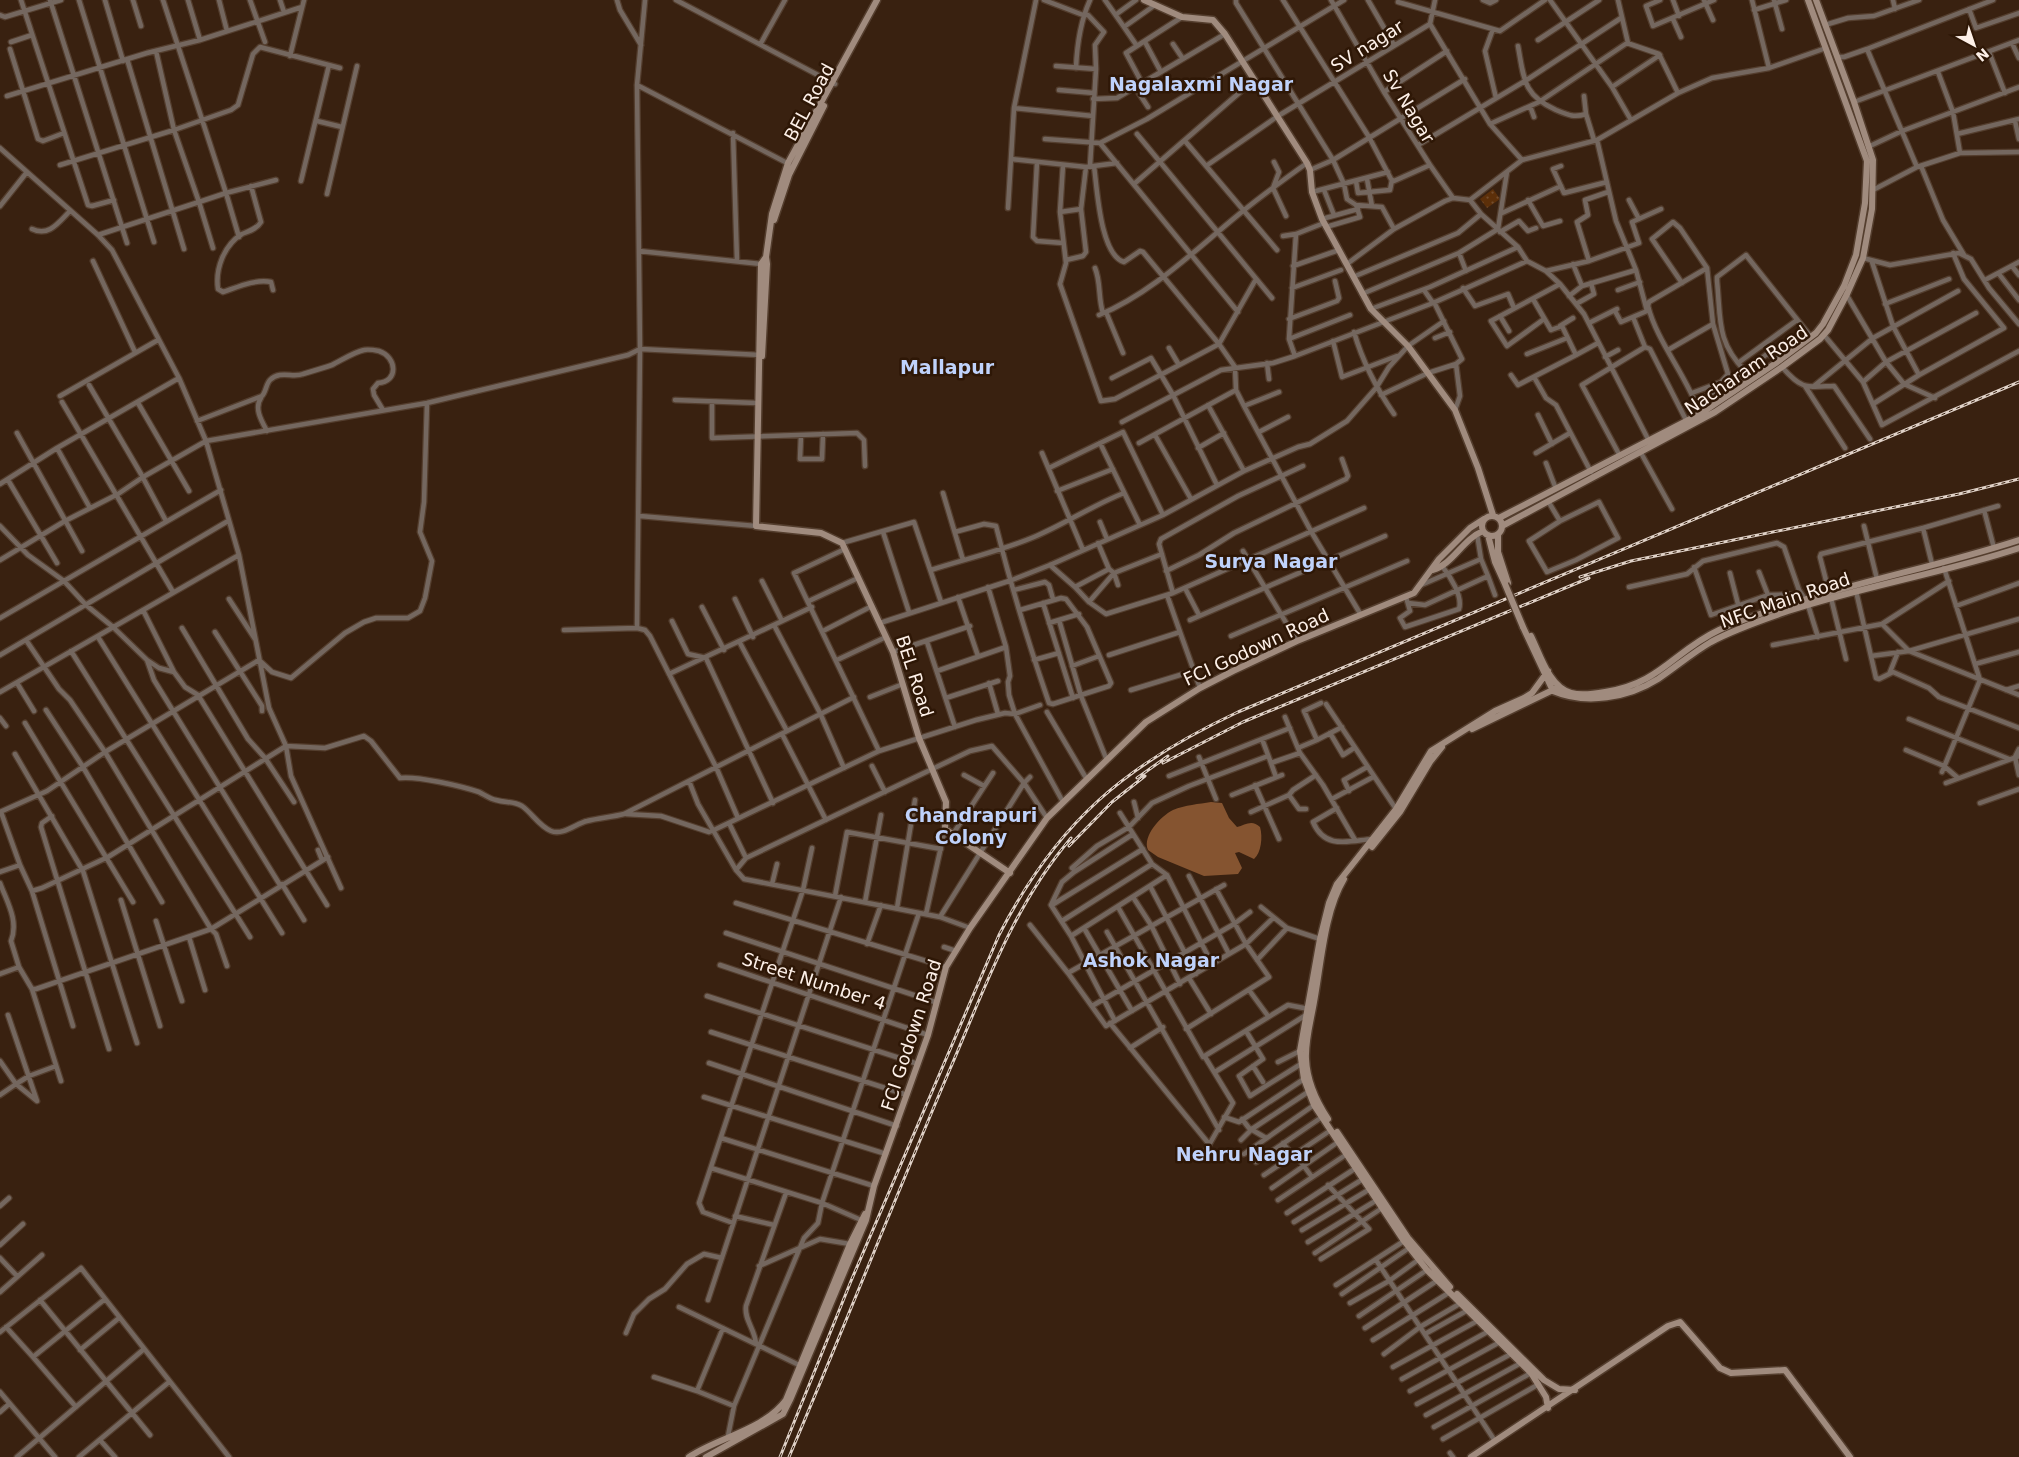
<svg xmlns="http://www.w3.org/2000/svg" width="2019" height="1457" viewBox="0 0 2019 1457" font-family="'DejaVu Sans',sans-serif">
	<defs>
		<pattern id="grass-dots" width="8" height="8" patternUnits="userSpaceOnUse" patternTransform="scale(1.25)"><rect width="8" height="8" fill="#5c2f09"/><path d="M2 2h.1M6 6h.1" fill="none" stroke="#744d2d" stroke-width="1.8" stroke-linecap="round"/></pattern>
	</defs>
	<rect width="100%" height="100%" fill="#392110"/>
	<path fill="url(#grass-dots)" d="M1493,189L1500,199L1487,208L1480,199Z"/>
	<path fill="#855430" d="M1211,802L1222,803L1229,818L1237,827C1245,825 1252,819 1260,827C1263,837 1261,853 1254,859L1239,852L1235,853L1242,868L1238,874L1204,876L1158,857L1148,850C1142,836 1161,816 1173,810C1185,805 1199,804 1211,802Z"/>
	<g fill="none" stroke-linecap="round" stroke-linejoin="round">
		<g stroke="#543e2e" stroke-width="7">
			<path id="street" d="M21,0L88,205L92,206L114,200
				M50,0L127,243
				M79,0L154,242
				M105,0L123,61
				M133,0L141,26
				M163,0L226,193L199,202L213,248
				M188,0L200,40
				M219,0L227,31
				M250,0L265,42
				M280,0L284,12
				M617,0L620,10L641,45
				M645,0L637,85L640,349L637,628L645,630L650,636L716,767L738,818
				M676,0L835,84
				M1044,0L1083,15H1088L1104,32L1095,45L1096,69L1090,166
				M1105,0L1124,27L1155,5
				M1236,0V3L1333,160L1344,184L1347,199L1356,205L1382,207L1394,229
				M1283,0L1369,137L1391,179L1394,181L1430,165
				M1331,0L1384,92L1430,165L1453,198
				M1368,0L1394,45
				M1483,0L1490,3L1496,0
				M1550,0L1612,87L1631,120
				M1618,0L1628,43
				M1660,0L1646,6L1653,26L1714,0
				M1673,0L1679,16
				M1704,0L1713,20
				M1752,0L1769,68
				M1774,0L1782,29
				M1893,0L1895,9
				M1398,2L1500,31L1545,0
				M1969,9L1976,28L2019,13
				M1754,10L1786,0
				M1118,13L1136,0
				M0,15L5,17L61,0
				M1673,19L1681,37
				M1430,24L1435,0
				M1825,25L1848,18L1874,16L1919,0
				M1124,27L1137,46
				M1493,29L1485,51L1496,98
				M1538,40L1599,0
				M11,42L32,35
				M1145,42L1161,72
				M761,43L785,0
				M2012,43L2019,58
				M1173,44L1183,59
				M1518,46C1524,79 1523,95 1556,110C1568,115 1574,118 1586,114
				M10,49L38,139L43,141L64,133
				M1867,49L1917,167
				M1989,52L2005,93
				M290,56L304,0
				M1837,57H1844L1867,49L1993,0
				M127,59L184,249
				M1056,66L1096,69
				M1076,68C1077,44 1080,22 1090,0
				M1938,72L1953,112L1960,153
				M1142,83L1126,53L1182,17
				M637,85L789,164
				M1135,87L1148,107
				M1612,87L1660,55
				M1059,90L1094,93
				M1384,92L1447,51
				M7,96L147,53L200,40L302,7
				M1584,96L1586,114L1594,140
				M1093,99L1117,98L1225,34
				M1854,102L2019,40
				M1530,106L1534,117
				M1014,108L1093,116
				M317,121L342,127
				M2015,121L2019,139
				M1490,124L1539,102L1627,43L1659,54L1678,93
				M733,133L737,261
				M1137,134L1272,298
				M1957,134L2019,119
				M1045,139L1100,143L1147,119L1344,0
				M1597,140L1616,221L1636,270L1647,311L1621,322L1615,311
				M1185,141L1277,250
				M1100,143L1238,312
				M1418,145L1525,81L1621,18
				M1870,146L1902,131L2019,87
				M0,148L98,235L112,250L179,378L206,441L239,555L269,708L286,746L291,776L341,888
				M1011,159L1086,167L1117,163
				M1037,162L1033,237L1037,241L1063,243
				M1274,162L1279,172L1273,188L1286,216
				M60,165L174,130L231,110L238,105L253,54L260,47L340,68
				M1063,165L1060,212L1066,263L1060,284L1101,401L1115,399L1219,344L1256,279
				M1094,166C1097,187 1100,255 1124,262L1140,251L1143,252L1219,344L1235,367L1236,390L1244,406L1312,533L1361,615
				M1206,166L1278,116L1430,24L1490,124L1522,160
				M1561,166L1553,169L1564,193L1607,182
				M1921,166L1943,220L1964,255
				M1310,170L1333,160L1465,79
				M1367,179L1372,206
				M301,181L329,65
				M1356,181L1358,193L1390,190L1392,180
				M1134,184L1254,80
				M251,186L261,222C257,229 249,231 242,234C224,245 215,269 218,289L223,292C238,287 255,279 271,282L273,290
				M1324,190L1334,215
				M1873,190L1917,167L1960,153L2019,152
				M1312,192L1388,172
				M327,194L357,66
				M1470,200L1481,214L1518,247L1527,261L1546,271L1560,284L1584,314L1649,441
				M1528,200L1543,226L1560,221
				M1629,200L1639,219
				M0,206L27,172
				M1008,208L1014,108L1036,0
				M1081,209L1086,167
				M1060,212L1081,209L1086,252L1083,256L1066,260
				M1502,213L1561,186
				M1322,219L1358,209
				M1326,227L1360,217L1356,205
				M32,229C49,237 58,223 70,211
				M1500,232L1519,221L1528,231L1536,228
				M98,235L199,202L174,130L156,51
				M1283,236L1296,234
				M239,237L226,193L276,180
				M639,251L761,264
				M1459,253L1466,271
				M1863,258L1890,265L1959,253L1971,259L1989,288L2019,324
				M93,261L135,352
				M1589,261L1577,222L1588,215L1585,200L1608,192
				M1872,262L1893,326L1919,375
				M1347,264L1394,229L1445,201L1453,198L1470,200L1522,160L1597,140L1678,93L1712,78L1769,68L1826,48
				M1573,264L1582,286
				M1293,266L1339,250
				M2012,266L2019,275
				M1095,268C1101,282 1098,298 1103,313
				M1546,271L1589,261L1639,243L1632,222L1661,209
				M1999,274L2019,300
				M1353,277L1458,233L1481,214
				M1985,280L2019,262
				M1682,283L1652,239L1673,222L1680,228L1707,268
				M1292,288L1341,270
				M1463,288L1475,306L1508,294L1514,308
				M1424,290L1433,303
				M1618,290L1640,282
				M1362,294L1459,253L1498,229L1507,172
				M1846,294L1886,362L1904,384L1935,398
				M1569,296L1582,286L1636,270
				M1576,304L1594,294L1591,283
				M1885,304L1949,279
				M1371,309L1430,287L1518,247
				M1106,312L1123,353
				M1099,315C1153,293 1198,247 1243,211C1264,194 1286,178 1307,163
				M1500,316L1509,331
				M1633,317L1645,347
				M1289,319L1337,301L1339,298L1335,281
				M1544,319L1507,346L1491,321L1560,284
				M1589,323L1617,309
				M1560,326L1573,318
				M1354,332C1363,363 1376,388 1394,414
				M1824,335L1863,382L1882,425L2019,351
				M1435,338L1450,332
				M1289,339L1296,234L1324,223
				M1333,341L1342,377L1397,356
				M1169,348L1179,365
				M1668,350L1713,324L1707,268L1649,302L1648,306C1657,342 1687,376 1700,414
				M1527,354L1567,338
				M1576,355L1598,343
				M1295,356L1289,339L1350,315
				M1605,357L1618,350
				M1267,363L1269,379
				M1738,363L1797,320
				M1782,367C1802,390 1806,387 1834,386L1870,439
				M1745,371C1716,341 1721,320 1717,281V277L1746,255L1811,337
				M1511,375L1518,385L1576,355L1562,326L1551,330L1533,299
				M1534,377L1546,398L1556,405L1591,472
				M1112,378L1151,358L1173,395L1217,485
				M1863,382L1886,362L1976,313
				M89,385L141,474L166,521
				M1805,386L1845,448
				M1814,386L1873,338L1958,291
				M1738,389L1740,375L1767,354L1781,360
				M1692,393L1721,382L1728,374L1713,324
				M1381,395L1428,373L1456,364L1462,359L1434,302
				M60,396L158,340
				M261,398C254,408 261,420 267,431
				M675,400L757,403
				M62,402L173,592
				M712,402V438L857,433L864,440L865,466
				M138,403L189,491
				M1696,403L1739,376
				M1873,404L1919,375L2004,328L1964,279L1953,253
				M1208,405L1244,471
				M1244,406L1279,392
				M1455,410L1460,396L1456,364
				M1538,415L1552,444
				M197,421L262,396C266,392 266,384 270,380C280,370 293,378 303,374C313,371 323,368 332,365C342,360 354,352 364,350C368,349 374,350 379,351C397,357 399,382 378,383L373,389L374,395L383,410
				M1122,422L1221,370L1273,363L1295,356L1433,303L1527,261
				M1259,432L1288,417
				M17,433L82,551
				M801,435L800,459H822L823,434
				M1155,435L1191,499
				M1100,443L1140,525
				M1139,443L1236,390
				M1198,448L1224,433
				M1042,453L1083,550
				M1536,453L1570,433
				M1641,453L1672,509
				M1620,456L1582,385L1645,347L1650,349L1686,420
				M1546,463L1556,489
				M1049,468L1123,432L1163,515
				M8,480L57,563
				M0,484L57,448
				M1057,491L1113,469
				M943,493L963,560
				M1548,501L1560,521L1599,502L1618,538L1576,560L1547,572L1529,541L1560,521
				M90,508L57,448L179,378
				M1984,510L1994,548
				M640,516L756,526
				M1100,522L1107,539
				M0,526L28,555L64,581L86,605L113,627L147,660L159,668L174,672L185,687L198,695L327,905
				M1864,526L1877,579
				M1923,528L1932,564
				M883,532L909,612
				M955,532L984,524L996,526C1011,586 1029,645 1049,703L1053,704L1109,686L1111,683L1087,627L1066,599L1061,598L1020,610
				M842,543L914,522L941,602
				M1098,543L1109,569L1114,573L1162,554
				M845,549L794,573L879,751
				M1243,551L1297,641
				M0,560L65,521L118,494L143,477L206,441L427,403L628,355L640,349L761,355
				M1050,565L1075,587L1109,569
				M1694,567L1711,615L1768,595L1801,594
				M931,570C965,559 1001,551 1034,537C1065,524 1093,505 1124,493
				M1166,571L1199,555L1234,533L1346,479L1348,476L1342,459
				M1759,572L1768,595
				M1114,573L1118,585
				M1730,573L1738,604
				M1488,576L1495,595
				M762,581L782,621
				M1421,585L1481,559
				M1075,587L1089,602L1106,614L1173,593L1364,508
				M1629,587L1687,574L1703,561L1777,543L1784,547L1799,590L1805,599
				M1185,588L1199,615
				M1014,590L1045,582L1049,585L1053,599
				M1856,591L1876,678L1879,679L1893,672L1929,688L1939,697L2019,728
				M1829,592L1820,557L1821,554L1923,528L1998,506
				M1173,593L1159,544L1161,539L1238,496L1303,466
				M1167,595L1180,632
				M958,597L978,656
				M1406,597L1410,611L1400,618L1405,627L1459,609C1463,596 1450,576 1442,566
				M1831,598L1846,659
				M229,599L255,639
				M735,599L753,637
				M809,601L858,578
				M1089,602L1114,573
				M1043,603L1073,698
				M1408,603L1425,605L1488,576L1481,559L1477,534
				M1808,605L1818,637
				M1956,606L2019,583
				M702,607L724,650
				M143,610L174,672
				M0,618L221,490
				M1059,620L1081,696L1106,758
				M1190,620L1385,536
				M672,621L688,654L706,658L773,803
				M880,623L1012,580L1050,565L1163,515L1244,471L1298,447L1310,444L1347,421L1376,388L1389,367L1408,346L1444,321
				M1049,623L1079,614
				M1882,624L1909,651L2019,695
				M774,625L820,713L844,768
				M182,628L248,739L265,758L294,802
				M564,630L637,628
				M823,631L872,606
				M215,632L262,706V711
				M1231,636L1407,561
				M98,637L282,933
				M26,640L59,689L70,700L105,752L211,929L328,857
				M927,642L955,727
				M740,643L787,731
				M1773,645L1882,624L1949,581
				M1006,647L1010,676L1008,682L1009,695L1015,714L1063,802
				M71,651L250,937
				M893,652L970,626
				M0,655L228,521
				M1109,655L1180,632L1200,688
				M1871,656L1909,651L2019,619
				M147,660L154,680L280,885
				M837,660L886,637
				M1034,660L1059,653
				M1975,664L2019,652
				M1072,666L1099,656
				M937,671L1006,647L988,587
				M1890,672L1898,652
				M669,674L812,607
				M17,683L34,711
				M989,683L998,714
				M1131,690L1193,671
				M2006,690L2019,686
				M0,692L239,555
				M870,697L903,684
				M946,698L998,681
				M1321,703L1304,711L1317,740L1342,727
				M1326,704L1396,809
				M46,710L83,767L162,902
				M1047,712L1086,778
				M1285,717L1300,753L1323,785L1355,840
				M0,718L6,726
				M1909,719L2009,759
				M25,723L133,902
				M1330,733L1343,755L1354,748
				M782,734L826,820
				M1262,739L1290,728
				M1298,748L1317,740
				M2019,749L2015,757L2019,775
				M1906,750L1944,766L1958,778
				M15,754L83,871L137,1043
				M1199,757L1216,799
				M1271,763L1276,777
				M872,766L885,792
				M1942,772L1980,680L1944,568
				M964,775L984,786
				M1169,776L1262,739L1271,763L1300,753
				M689,781L698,804L736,870
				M1946,783L2019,756
				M1255,785L1279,839
				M1349,791L1344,780L1367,767
				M1232,795L1282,775
				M1289,795L1293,790L1316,775
				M1332,799L1373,777
				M1134,802L1138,818
				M1980,803L2019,789
				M1337,808L1313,822C1325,850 1349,841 1372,839
				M0,812L47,791L105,752L259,660L272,672L291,678L345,633L364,622L376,618H408L420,611L425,598L432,561L420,532L424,502L427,403
				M1,812L20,865
				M1251,812L1289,795L1299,809H1306
				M1120,813L1152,864L1167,875L1212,964
				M626,814L661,816L709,832L714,830L879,751L976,720L1005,713L1015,714L1040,705
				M52,816L42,823L41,827L109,1049
				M729,823L746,858L970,751L992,746L1024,783L1047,818
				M953,834L993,773
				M318,850L322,860
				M746,858L736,870L744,879L940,917L970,928
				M1072,868L1097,846L1129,827L1152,803L1189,786L1268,756
				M0,872L20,865L32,891L42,888L108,857L286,746L325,748L364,736L371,741L400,778C418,776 461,786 479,792C485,795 490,799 496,800C506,803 513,801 522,806C532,813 539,826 551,831C563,836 577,823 587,821C599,818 612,817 624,814L854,697
				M1189,876L1229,954
				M0,883C7,902 19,921 11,941L19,967
				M282,884L304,920
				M772,884L777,864
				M1150,886L1196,974
				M32,891L73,1026
				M835,896L847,832L941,849
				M1133,897L1151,925L1180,984
				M121,900L160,1026
				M865,902L881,815
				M736,903L946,967
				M1051,905L1071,936L1115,1021
				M1051,905L1062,882L1074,872L1133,834
				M1052,905L1143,849
				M1118,907L1203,1057L1288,1005L1309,1009
				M1261,907L1287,928L1320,939
				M897,908L915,800
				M926,914L945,829
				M940,917L1024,783L1030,777
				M156,921L182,1001
				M1062,921L1152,864
				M1030,925L1068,973L1106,1026L1246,944L1273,918
				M1084,928L1132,1011
				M1107,932L1219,1130
				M726,933L935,1002
				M1071,936L1167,875
				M189,937L205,990
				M867,944L881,905
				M944,947L956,951
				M1257,960L1287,928
				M720,965L928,1035
				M1068,973L1224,885
				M0,974L19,967L32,989H36L211,929L216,934L227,966
				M1189,978L1211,1014
				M32,989L61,1081
				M1249,990L1268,1016
				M707,996L918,1064
				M1092,1006L1234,924L1250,912
				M8,1015L37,1101L16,1084L29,1076L56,1066
				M1110,1023L1209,1144
				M1186,1029L1269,977L1246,944L1216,889
				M1246,1031L1263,1059L1239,1076L1250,1096L1301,1064
				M711,1032L907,1095
				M1130,1048L1163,1027
				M0,1061L16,1084L0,1095
				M1278,1062L1300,1051
				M709,1063L897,1126
				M1253,1066L1263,1082
				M1215,1072L1306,1015
				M704,1097L886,1154
				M1224,1117L1239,1122L1304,1079
				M1242,1119L1249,1128L1266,1138
				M721,1138L874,1186
				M1241,1140L1252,1129L1308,1092
				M1283,1143L1293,1156
				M1244,1154L1314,1105
				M1295,1154L1312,1177
				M1201,1159L1233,1103L1205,1057
				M1256,1162L1322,1117
				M711,1168L822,1203L861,1220
				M1264,1175L1331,1130
				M1272,1188L1338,1142
				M1278,1200L1347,1154
				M0,1206L9,1198
				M1287,1213L1356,1168
				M735,1216L774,1225
				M1294,1222L1363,1179
				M733,1223L703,1212L699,1203L803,890L812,848
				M1302,1230L1370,1189
				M1308,1242L1377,1200
				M0,1245L23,1224
				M1315,1253L1382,1208
				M0,1258L17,1276
				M1321,1259L1369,1229L1328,1185
				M1376,1260L1495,1441
				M759,1266L820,1239L850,1244
				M1336,1285L1404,1241
				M0,1292L42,1255
				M1342,1294L1409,1248
				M40,1300L150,1435
				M708,1300L841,897
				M1350,1303L1389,1281L1418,1260
				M679,1307L799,1365
				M1359,1316L1427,1270
				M6,1327L33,1357
				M1365,1328L1438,1280
				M0,1332L81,1268L229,1457
				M626,1333L634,1314L649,1299L665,1289L687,1264L704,1254L722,1258
				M1425,1334L1468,1310
				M1373,1340L1450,1292
				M756,1344C755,1329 744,1320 746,1306L786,1193
				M80,1350L119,1318
				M1384,1354L1420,1327L1461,1303
				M1393,1367L1479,1320
				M654,1377L697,1391L734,1406
				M1402,1379L1489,1331
				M697,1391L723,1328
				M1410,1391L1500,1342
				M0,1392L55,1457
				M1417,1404L1511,1354
				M76,1407L33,1357L105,1299
				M0,1412L9,1404
				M1426,1415L1521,1363
				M1434,1427L1531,1373
				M728,1436L734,1406L804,1238L818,1223L822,1203L919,913
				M1443,1439L1539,1384
				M100,1440L115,1457
				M1450,1453L1453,1457
				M17,1457L144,1349
				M79,1457L169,1382"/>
		</g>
		<g stroke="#543e2e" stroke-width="9">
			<path id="secondary" d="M877,0L788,163L772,214L766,257L761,264L756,526L821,533L842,543L893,652L919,738L946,802L945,829L1010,873
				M1144,0L1182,17L1213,20L1225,34L1307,163L1310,170L1312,192L1322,219L1371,309L1408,346L1455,410L1478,468L1493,515
				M774,220L789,175L824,106
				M762,356L767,264L766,257
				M1482 526a10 10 0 1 1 20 0a10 10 0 1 1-20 0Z
				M1499,518L1700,414L1776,363L1816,333L1823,324L1844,286L1856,255L1865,203L1867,161L1808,0
				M1502,526L1715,412L1782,367L1820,339L1828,330L1847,294L1863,258L1872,209L1873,160L1854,102L1816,0
				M1498,534V552L1508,583
				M1488,535L1495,562L1505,584
				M1433,570C1453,564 1463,539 1483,531
				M1523,627L1553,691C1586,705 1628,698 1658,679C1676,667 1692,653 1711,642C1735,629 1762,620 1788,611C1864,586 1943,573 2019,548
				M1531,636C1540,654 1549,687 1571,693C1582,696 1594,694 1605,692C1660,684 1674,651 1719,630C1744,618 1771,610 1797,602C1870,579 1946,564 2019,540
				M1472,729L1559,687
				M1372,847L1400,812L1430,762L1442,747
				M1328,1119C1316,1101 1307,1081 1306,1059C1305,1040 1311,1020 1314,1002C1321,965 1324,912 1344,879
				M1337,1132L1408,1238L1450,1287
				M1457,1294L1544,1380L1559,1389L1575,1390
				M1548,1408L1546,1397L1531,1373L1427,1270L1404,1241L1314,1105L1304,1079L1300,1051L1320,939L1329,903L1337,884L1396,809L1431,751L1495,711L1524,698L1532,693L1548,671
				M689,1457C719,1437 764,1430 786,1400L850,1244L865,1214
				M706,1457L776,1418L783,1414L790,1400L866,1220L874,1186L928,1035L946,967L970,928L1047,818L1146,722L1200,688L1233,671L1297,641L1414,593L1439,559L1470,528L1484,519
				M1471,1457L1668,1326L1680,1322L1720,1368L1731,1373L1785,1370L1850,1457"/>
		</g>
		<use href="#street" stroke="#74675f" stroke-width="4.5"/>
		<use href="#secondary" stroke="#a08b7e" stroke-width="6"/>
		<g stroke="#e0d2c8" stroke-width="3">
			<path id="rail" d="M1580,577L1631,561L1959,494L2019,479
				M1163,763L1243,722L1589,578
				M1137,778L1168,756
				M1069,846L1112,802L1145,776
				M780,1457L851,1281L999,935C1057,822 1125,765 1238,712L2019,382
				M789,1457C844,1328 895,1198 950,1069C985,988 1013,906 1071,838"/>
		</g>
		<use href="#rail" stroke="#2e1706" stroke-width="1" stroke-dasharray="4" stroke-linecap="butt"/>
		<g stroke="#543e2e" stroke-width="9" stroke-linecap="butt">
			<path id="secondary-bridge" d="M1505,584L1523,627"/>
		</g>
		<use href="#secondary-bridge" stroke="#a08b7e" stroke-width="6"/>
	</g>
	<g text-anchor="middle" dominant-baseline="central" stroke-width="5" stroke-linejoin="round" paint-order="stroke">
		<g font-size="18" fill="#fdf0e8" stroke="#2e1706">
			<text transform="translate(1367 46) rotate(-32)">SV nagar</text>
			<text transform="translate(809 102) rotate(-62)">BEL Road</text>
			<text transform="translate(1409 106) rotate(59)">Sv Nagar</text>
			<text transform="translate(1746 370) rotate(-34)">Nacharam Road</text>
			<text transform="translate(1785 600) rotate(-19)">NFC Main Road</text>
			<text transform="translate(1256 647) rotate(-25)">FCI Godown Road</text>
			<text transform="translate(915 676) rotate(72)">BEL Road</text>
			<text transform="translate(814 981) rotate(18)">Street Number 4</text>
			<text transform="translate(911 1035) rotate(-72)">FCI Godown Road</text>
		</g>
		<g font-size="19" font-weight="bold" fill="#bfd2fb" stroke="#2e1706">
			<text x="1201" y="84">Nagalaxmi Nagar</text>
			<text x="947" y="367">Mallapur</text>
			<text x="1271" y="561">Surya Nagar</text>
			<text x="971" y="815">Chandrapuri<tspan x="971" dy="22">Colony</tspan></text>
			<text x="1151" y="960">Ashok Nagar</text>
			<text x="1244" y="1154">Nehru Nagar</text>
		</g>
	</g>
	<g transform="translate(1974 45) rotate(140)" stroke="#2e1706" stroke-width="4" paint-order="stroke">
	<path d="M0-4L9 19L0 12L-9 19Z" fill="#fdf0e8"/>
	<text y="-8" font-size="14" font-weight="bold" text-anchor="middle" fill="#fdf0e8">N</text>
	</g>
</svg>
